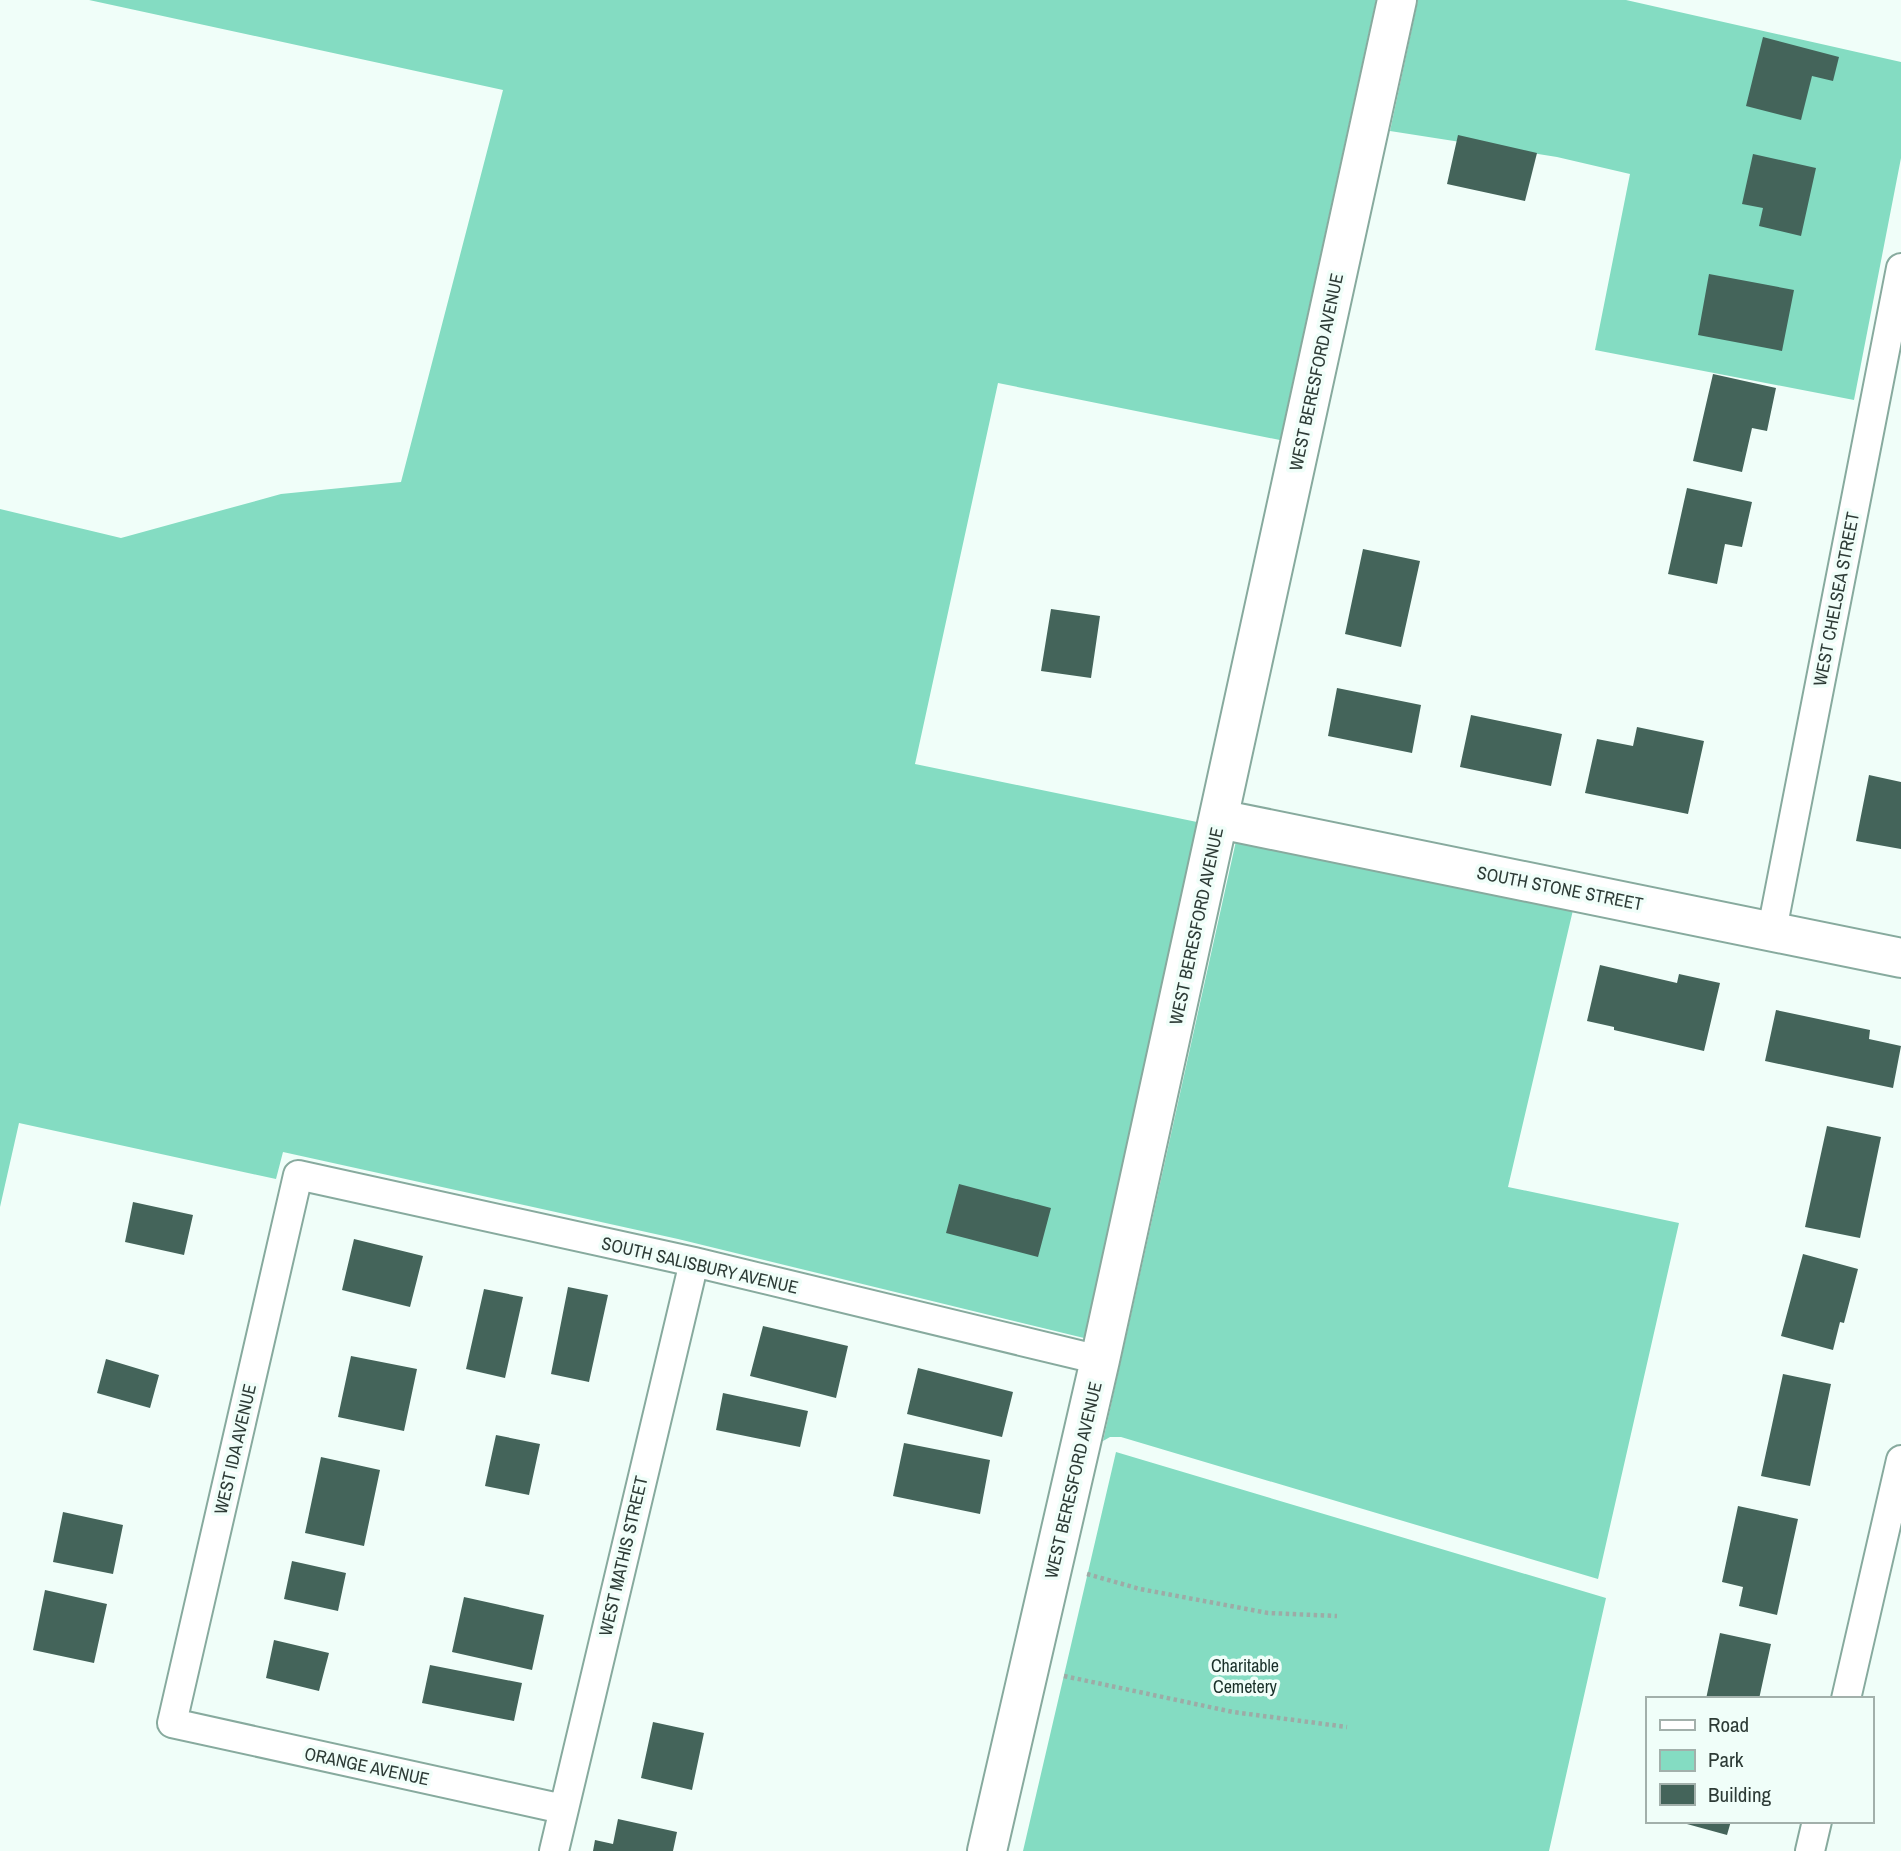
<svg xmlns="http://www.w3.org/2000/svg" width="1901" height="1851" viewBox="0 0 1901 1851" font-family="'Archivo Narrow',sans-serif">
	<rect width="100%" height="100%" fill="#f0fef9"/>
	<path fill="#84dcc2" d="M89,0H1376L1280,440L998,383L915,764L1197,822L1084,1338L678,1239L283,1152L276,1179L19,1123L0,1207V509L121,538L281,494L401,482L503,90Z
		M1418,0H1626L1901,62V158L1854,400L1595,350L1630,174L1557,157L1390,131Z
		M1236,841L1573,910L1508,1187L1679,1223L1598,1579L1121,1437H1110L1103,1441Z
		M1116,1452L1606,1598L1549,1851H1023Z"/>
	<path fill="#44645a" d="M1763,37L1839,57L1833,81L1812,76L1801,120L1746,106Z
		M1458,135L1537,153L1525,201L1447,184Z
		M1753,154L1816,168L1801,236L1759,226L1763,208L1742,204Z
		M1709,274L1794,290L1782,351L1698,335Z
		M1713,374L1776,388L1767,431L1752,428L1742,472L1693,461Z
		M1687,488L1752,502L1742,547L1725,544L1717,584L1668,574Z
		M1363,549L1420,561L1401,647L1345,634Z
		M1051,609L1100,616L1091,678L1041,671Z
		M1337,688L1421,705L1412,753L1328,736Z
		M1471,715L1562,734L1551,786L1460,767Z
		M1637,727L1704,741L1688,814L1585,793L1597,739L1633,746Z
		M1869,775L1901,782V849L1856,841Z
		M1600,965L1677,983L1679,974L1720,983L1704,1051L1614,1030V1027L1587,1021Z
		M1776,1010L1870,1030L1869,1039L1901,1046L1893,1088L1765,1061Z
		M1827,1126L1881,1137L1860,1238L1805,1227Z
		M959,1184L1051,1208L1038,1257L946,1233Z
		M133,1202L193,1215L184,1255L125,1242Z
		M354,1239L423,1256L410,1307L342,1290Z
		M1803,1254L1858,1269L1844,1323L1840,1322L1833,1350L1781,1336Z
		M568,1287L608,1295L589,1382L551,1374Z
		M484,1289L523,1297L505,1378L466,1369Z
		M763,1326L848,1346L836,1398L750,1376Z
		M351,1356L417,1369L404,1431L338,1417Z
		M106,1359L159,1375L150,1408L97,1393Z
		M918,1368L1013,1392L1002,1437L907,1414Z
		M1783,1374L1831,1384L1810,1486L1761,1476Z
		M723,1393L808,1411L800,1447L716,1430Z
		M496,1435L540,1444L529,1495L485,1486Z
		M904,1443L990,1460L980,1514L893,1496Z
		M321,1457L380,1470L364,1546L305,1533Z
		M1738,1506L1798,1519L1777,1615L1739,1606L1743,1587L1722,1582Z
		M63,1512L123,1525L113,1574L53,1562Z
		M292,1561L346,1573L338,1611L284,1599Z
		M45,1590L107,1604L94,1663L33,1650Z
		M464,1597L544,1615L532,1670L452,1652Z
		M1720,1633L1771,1644L1759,1699H1706Z
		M274,1640L329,1653L319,1691L266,1678Z
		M430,1665L522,1683L514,1721L422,1703Z
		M653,1722L704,1733L692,1790L641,1778Z
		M618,1819L677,1832L673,1851H593L595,1840L613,1844Z
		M1676,1821H1731L1727,1835Z"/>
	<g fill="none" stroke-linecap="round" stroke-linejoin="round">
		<g stroke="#87aa9e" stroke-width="32">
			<path id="street" d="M1772,930L1901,268
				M1846,1699L1901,1460
				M563,1809L172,1723L298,1175L694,1262L1100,1360
				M554,1851L694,1262
				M1810,1851L1817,1821"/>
		</g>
		<g stroke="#87aa9e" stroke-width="42">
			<path id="secondary" d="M1219,819L1901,958
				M987,1851L1100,1360L1397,0"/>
		</g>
		<path stroke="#9daba6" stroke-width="4.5" stroke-dasharray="3.5 3.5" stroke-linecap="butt" d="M1087,1574L1140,1589L1268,1613L1337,1616
			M1064,1676L1233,1712L1347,1727"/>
		<use href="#street" stroke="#fff" stroke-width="28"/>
		<use href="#secondary" stroke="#fff" stroke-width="38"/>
	</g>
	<g text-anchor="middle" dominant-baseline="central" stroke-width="7" stroke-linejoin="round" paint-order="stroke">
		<g font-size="18" fill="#2d3b36" stroke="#f0fef9">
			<text transform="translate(1316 372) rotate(-78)">WEST BERESFORD AVENUE</text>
			<text transform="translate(1836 599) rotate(-79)">WEST CHELSEA STREET</text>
			<text transform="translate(1560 888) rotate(11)">SOUTH STONE STREET</text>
			<text transform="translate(1196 926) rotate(-78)">WEST BERESFORD AVENUE</text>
			<text transform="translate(700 1265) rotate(13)">SOUTH SALISBURY AVENUE</text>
			<text transform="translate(235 1449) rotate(-77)">WEST IDA AVENUE</text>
			<text transform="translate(1073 1480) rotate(-77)">WEST BERESFORD AVENUE</text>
			<text transform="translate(623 1556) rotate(-77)">WEST MATHIS STREET</text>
			<text transform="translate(367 1766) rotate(12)">ORANGE AVENUE</text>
		</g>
		<g font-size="18" fill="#193029" stroke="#f0fef9">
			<text x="1245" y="1665">Charitable<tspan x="1245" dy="21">Cemetery</tspan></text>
		</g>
	</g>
	<rect x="1646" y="1697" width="228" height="126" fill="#f0fef9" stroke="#a2b0ab" stroke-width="2"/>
	<rect x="1660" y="1720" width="35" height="10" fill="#ffffff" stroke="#a2b0ab" stroke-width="2"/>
	<text x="1708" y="1732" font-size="21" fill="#2d3b36">Road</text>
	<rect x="1660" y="1750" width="35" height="21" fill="#84dcc2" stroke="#a2b0ab" stroke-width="2"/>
	<text x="1708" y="1767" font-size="21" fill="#2d3b36">Park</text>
	<rect x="1660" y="1784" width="35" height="21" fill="#44645a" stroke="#a2b0ab" stroke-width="2"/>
	<text x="1708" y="1802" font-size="21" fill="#2d3b36">Building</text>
</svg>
